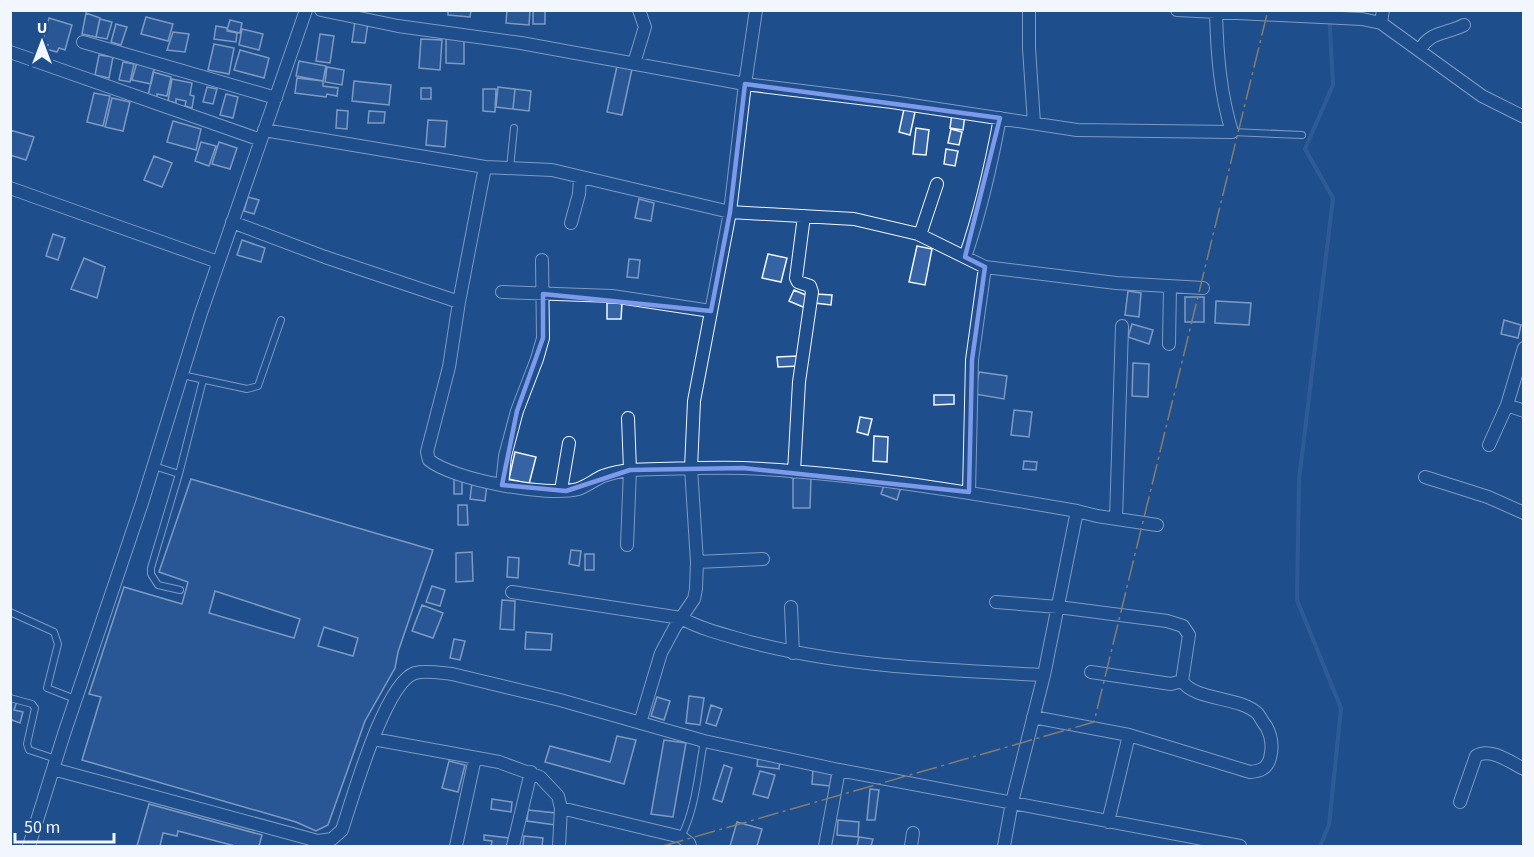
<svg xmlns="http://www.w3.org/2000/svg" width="1534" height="857" viewBox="0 0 1534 857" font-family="'Source Sans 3',sans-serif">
	<rect width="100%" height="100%" fill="#1f4e8c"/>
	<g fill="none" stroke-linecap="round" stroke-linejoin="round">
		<path stroke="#446ba0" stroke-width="4" d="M1320,846L1329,825L1341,708L1297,600L1299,480L1333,198L1305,149L1333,85L1329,10"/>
	</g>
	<path fill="#3563a3" stroke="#f2f6ff" stroke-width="1.5" fill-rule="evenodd" d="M448,10H471L470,17L448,15Z
		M507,10H530L529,25L506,23Z
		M533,10H545V24H533Z
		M86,13L100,18L96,37L82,34Z
		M146,17L173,24L168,41L141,34Z
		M49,18L72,25L65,50L59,48L57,52L46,49L48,45L42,43Z
		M100,19L112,22L107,39L96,37Z
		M230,20L242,23L240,33L227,30Z
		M355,21L368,23L365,43L352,42Z
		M116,24L127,27L121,45L111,42Z
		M216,26L227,28V31L237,33L236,42L214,39Z
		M242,29L263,34L259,50L239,45Z
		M173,32L189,34L185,52L167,50Z
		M320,34L334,36L330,63L316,61Z
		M446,38H464V64L446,63Z
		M421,39L442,40L440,70L419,68Z
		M214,44L234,48L229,74L208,70Z
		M240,50L269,58L264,78L234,70Z
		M99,55L113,57L109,78L95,75Z
		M299,61L326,66L323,81L296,76Z
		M123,62L134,64L130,82L119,80Z
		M137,62L155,66L151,84L132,80Z
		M617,66L632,69L622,115L607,112Z
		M327,67L344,70L342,85L325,82Z
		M153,72L171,77L167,96L157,94V98L148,96Z
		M297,78L323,81V86L338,88L337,96L327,94L326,97L295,93Z
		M172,79L192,83L190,95L194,96L192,108L185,106L186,101L176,99V103L168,101Z
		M354,81L391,85L389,105L352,101Z
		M207,87L217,89L213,104L203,102Z
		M498,87L515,89L513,109L496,107Z
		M421,88H431V99H421Z
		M483,89H496L495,112L483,111Z
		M515,89L531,91L529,111L513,109Z
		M94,93L110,96L103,126L87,122Z
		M226,94L238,97L233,118L220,115Z
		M112,98L130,102L123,131L105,127Z
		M904,109L915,112L910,135L899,132Z
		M337,110L348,111L347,129L336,128Z
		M369,111L385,112L384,123H368Z
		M952,113L965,115L963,130L950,128Z
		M428,120L447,121L445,147L426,145Z
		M173,121L201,129L196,150L167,142Z
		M916,128L929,130L926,155L913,154Z
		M951,129L962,132L959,145L948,143Z
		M10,130L34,137L26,160L10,155Z
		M201,142L216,146L209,166L195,161Z
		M219,142L237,148L230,169L212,164Z
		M946,149L958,151L955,166L944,164Z
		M154,156L172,163L162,187L144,180Z
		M248,197L259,200L254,214L244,211Z
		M639,199L654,203L651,221L635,218Z
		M53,234L65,238L58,260L46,256Z
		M242,240L265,248L261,262L237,255Z
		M917,246L932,249L925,285L909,282Z
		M768,254L787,258L781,282L762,278Z
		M84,258L105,267L97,298L71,289Z
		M629,259L640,260L638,278L627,277Z
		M794,290L808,296L803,307L789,301Z
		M1128,291L1141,293L1139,317L1125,315Z
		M816,294L832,295L831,305L815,303Z
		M1185,297H1204V322H1185Z
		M1216,301L1251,303L1249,325L1215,323Z
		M607,303H622L621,319H607Z
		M1504,320L1521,325L1518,338L1501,334Z
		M1132,324L1153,330L1149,344L1128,337Z
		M798,356L799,366L778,367L777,357Z
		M1133,363L1149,364L1148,397L1132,396Z
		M979,372L1007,376L1004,399L975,394Z
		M934,395H954V404L934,405Z
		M1014,410L1032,412L1029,437L1011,435Z
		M860,417L872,419L868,435L857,432Z
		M874,436L888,437L887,462L873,461Z
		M515,452L536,457L529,484L509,479Z
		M1024,461L1037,462L1036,470L1023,469Z
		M454,477H462V494H454Z
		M793,477H811L810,508H793Z
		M191,479L433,550L398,652L395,668L365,721L328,825L316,831L296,822L82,760L101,697L89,694L124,587L182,604L188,582L159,572ZM215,591L300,619L294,638L209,613ZM324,627L358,638L353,656L318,646Z
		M472,482L487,484L485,501L470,499Z
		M885,482L901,487L897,500L881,494Z
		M458,505H467L468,525H458Z
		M571,550L581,551L579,566L569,564Z
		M472,552L473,581L456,582V553Z
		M585,554H594V570H585Z
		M508,557L519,558L518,578L507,577Z
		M432,586L445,590L440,606L426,602Z
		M502,600L515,601L514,630L500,629Z
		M422,605L443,613L433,638L412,631Z
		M526,632L552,634L551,650L525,649Z
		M454,639L465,641L460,660L450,658Z
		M689,696L704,698L700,725L686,723Z
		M657,697L670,701L664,720L651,716Z
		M10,699L17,701L14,710L23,712L20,723L12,720L10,725Z
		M711,705L722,709L716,726L706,723Z
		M617,736L636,740L624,784L545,762L550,746L610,762Z
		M664,740L686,743L673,817L651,814Z
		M758,756L780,759L779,769L757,766Z
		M449,761L465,765L458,792L442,788Z
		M724,765L732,768L722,802L713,799Z
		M813,769L832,771L830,786L812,784Z
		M760,771L775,775L768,798L753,794Z
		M870,789L879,790L875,820H867Z
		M492,799L512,802L511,812L491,809Z
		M149,804L262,835L259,846H235L178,831L177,836L163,833L160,846H137Z
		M528,810L556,813L555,825L527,821Z
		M838,820L859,822L858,837L837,835Z
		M737,822L762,829L757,846H730Z
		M484,835L509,838L507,846H491L492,841L484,840Z
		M524,836L543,838L542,846H523Z
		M859,837L873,839L871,846H857Z"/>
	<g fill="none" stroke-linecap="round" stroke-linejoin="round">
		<g stroke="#f2f6ff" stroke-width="8">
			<path id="service" d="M1232,132L1302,135
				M510,168L514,128
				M182,375L247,389L258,386L281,320
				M154,466L179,474L151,568V574L158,585L180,590
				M179,474L203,380
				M10,612L54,632L58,644L47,688L75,699
				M10,698L32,704L35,708L27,744L29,750L56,759
				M681,837C696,808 698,773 704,741"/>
		</g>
		<g stroke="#f2f6ff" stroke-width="14">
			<path id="minor" d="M321,10L398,26L521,43L745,84L892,102L1077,130L1232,132C1220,93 1217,53 1216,12
				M1029,10V48L1034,123
				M1177,10L1362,19L1381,23L1482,96L1524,117
				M1381,23L1383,10
				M83,42L276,98
				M1420,50C1430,31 1447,34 1464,25
				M10,52L261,140
				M634,63L645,27L639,10
				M264,130L485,167L552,170L730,212L854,219L918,234L985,267L1116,283L1203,288
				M10,188L218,262
				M232,222L325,257L459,302L449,367L427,452L429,460C453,480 548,497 578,489C587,486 594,480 603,476C612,473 620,471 630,470C668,469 706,467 743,468C856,473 967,492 1077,511L1044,675L1012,802L1004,846
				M571,223L579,194L580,177
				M920,235L937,184
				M965,257C981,211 991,166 1000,118
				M502,292L612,296L711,311
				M459,302L485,167
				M1169,344L1170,286
				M1507,405L1524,411
				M1489,445L1507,405L1524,348
				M794,472L799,382L812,292L810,286L798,282L796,278L804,216
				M1425,477L1488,497L1524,513
				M502,485L505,456L517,411L537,359L543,338L542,260
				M561,490L569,443
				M969,492L972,360L985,267
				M1077,511L1097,516L1157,525
				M1116,519L1122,326
				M627,545L630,470L628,418
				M697,562L763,559
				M512,592L681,618C703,630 726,635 750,642C845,667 946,670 1044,675
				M996,602L1058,607L1167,621L1183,626L1189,635L1182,681C1195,701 1240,696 1258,714C1261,718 1263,723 1266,726C1271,735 1273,747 1270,758C1267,769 1260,771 1250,772L1129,735L1033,717
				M791,607L793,653
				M1091,672L1171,684L1182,681
				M640,723L661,653L675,627L694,599L696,589L697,562L691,468L694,401L730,212L745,84L756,10
				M373,739L499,762L540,777L558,796L561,808L559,846
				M53,769L318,841L332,839L342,830C352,800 385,682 415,673C426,670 441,673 452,674L560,700L704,741L839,770L1240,846
				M1460,802L1476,756C1490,747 1510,762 1524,769
				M561,808L681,837L689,843L690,846
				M1108,822L1129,735
				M29,846L64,734L142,503L201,313L306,10
				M456,846L475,758
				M513,846L531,772
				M825,846L839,770
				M911,846L913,833"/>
		</g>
		<use href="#service" stroke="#1f4e8c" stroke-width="6"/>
		<use href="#minor" stroke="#1f4e8c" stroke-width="12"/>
		<path stroke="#ffb74d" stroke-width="1.5" stroke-dasharray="21 4.5 3 4.5" stroke-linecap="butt" d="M663,846L1094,722L1268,10"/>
	</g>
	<path d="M0 0H1534V857H0ZM745,84L1000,118L965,257L985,267L972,360L969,492L743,468L630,470L566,491L502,485L517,411L543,338V294L711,311L730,212Z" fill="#1f4e8c" fill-opacity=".55" fill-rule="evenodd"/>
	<path fill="none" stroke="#7d9aea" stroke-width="4.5" stroke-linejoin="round" d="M745,84L1000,118L965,257L985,267L972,360L969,492L743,468L630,470L566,491L502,485L517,411L543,338V294L711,311L730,212Z"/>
	<rect width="1534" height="857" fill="none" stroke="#f2f6ff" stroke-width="24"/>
	<g transform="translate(42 42)" stroke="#1f4e8c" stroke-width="4.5" paint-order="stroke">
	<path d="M0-4.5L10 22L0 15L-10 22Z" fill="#f2f6ff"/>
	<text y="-9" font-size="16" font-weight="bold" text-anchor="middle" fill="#f2f6ff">U</text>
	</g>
	<path d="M15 833v9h99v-9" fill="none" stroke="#f2f6ff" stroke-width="3"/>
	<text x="24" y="833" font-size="18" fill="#f2f6ff" stroke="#1f4e8c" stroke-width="4.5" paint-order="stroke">50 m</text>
</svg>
